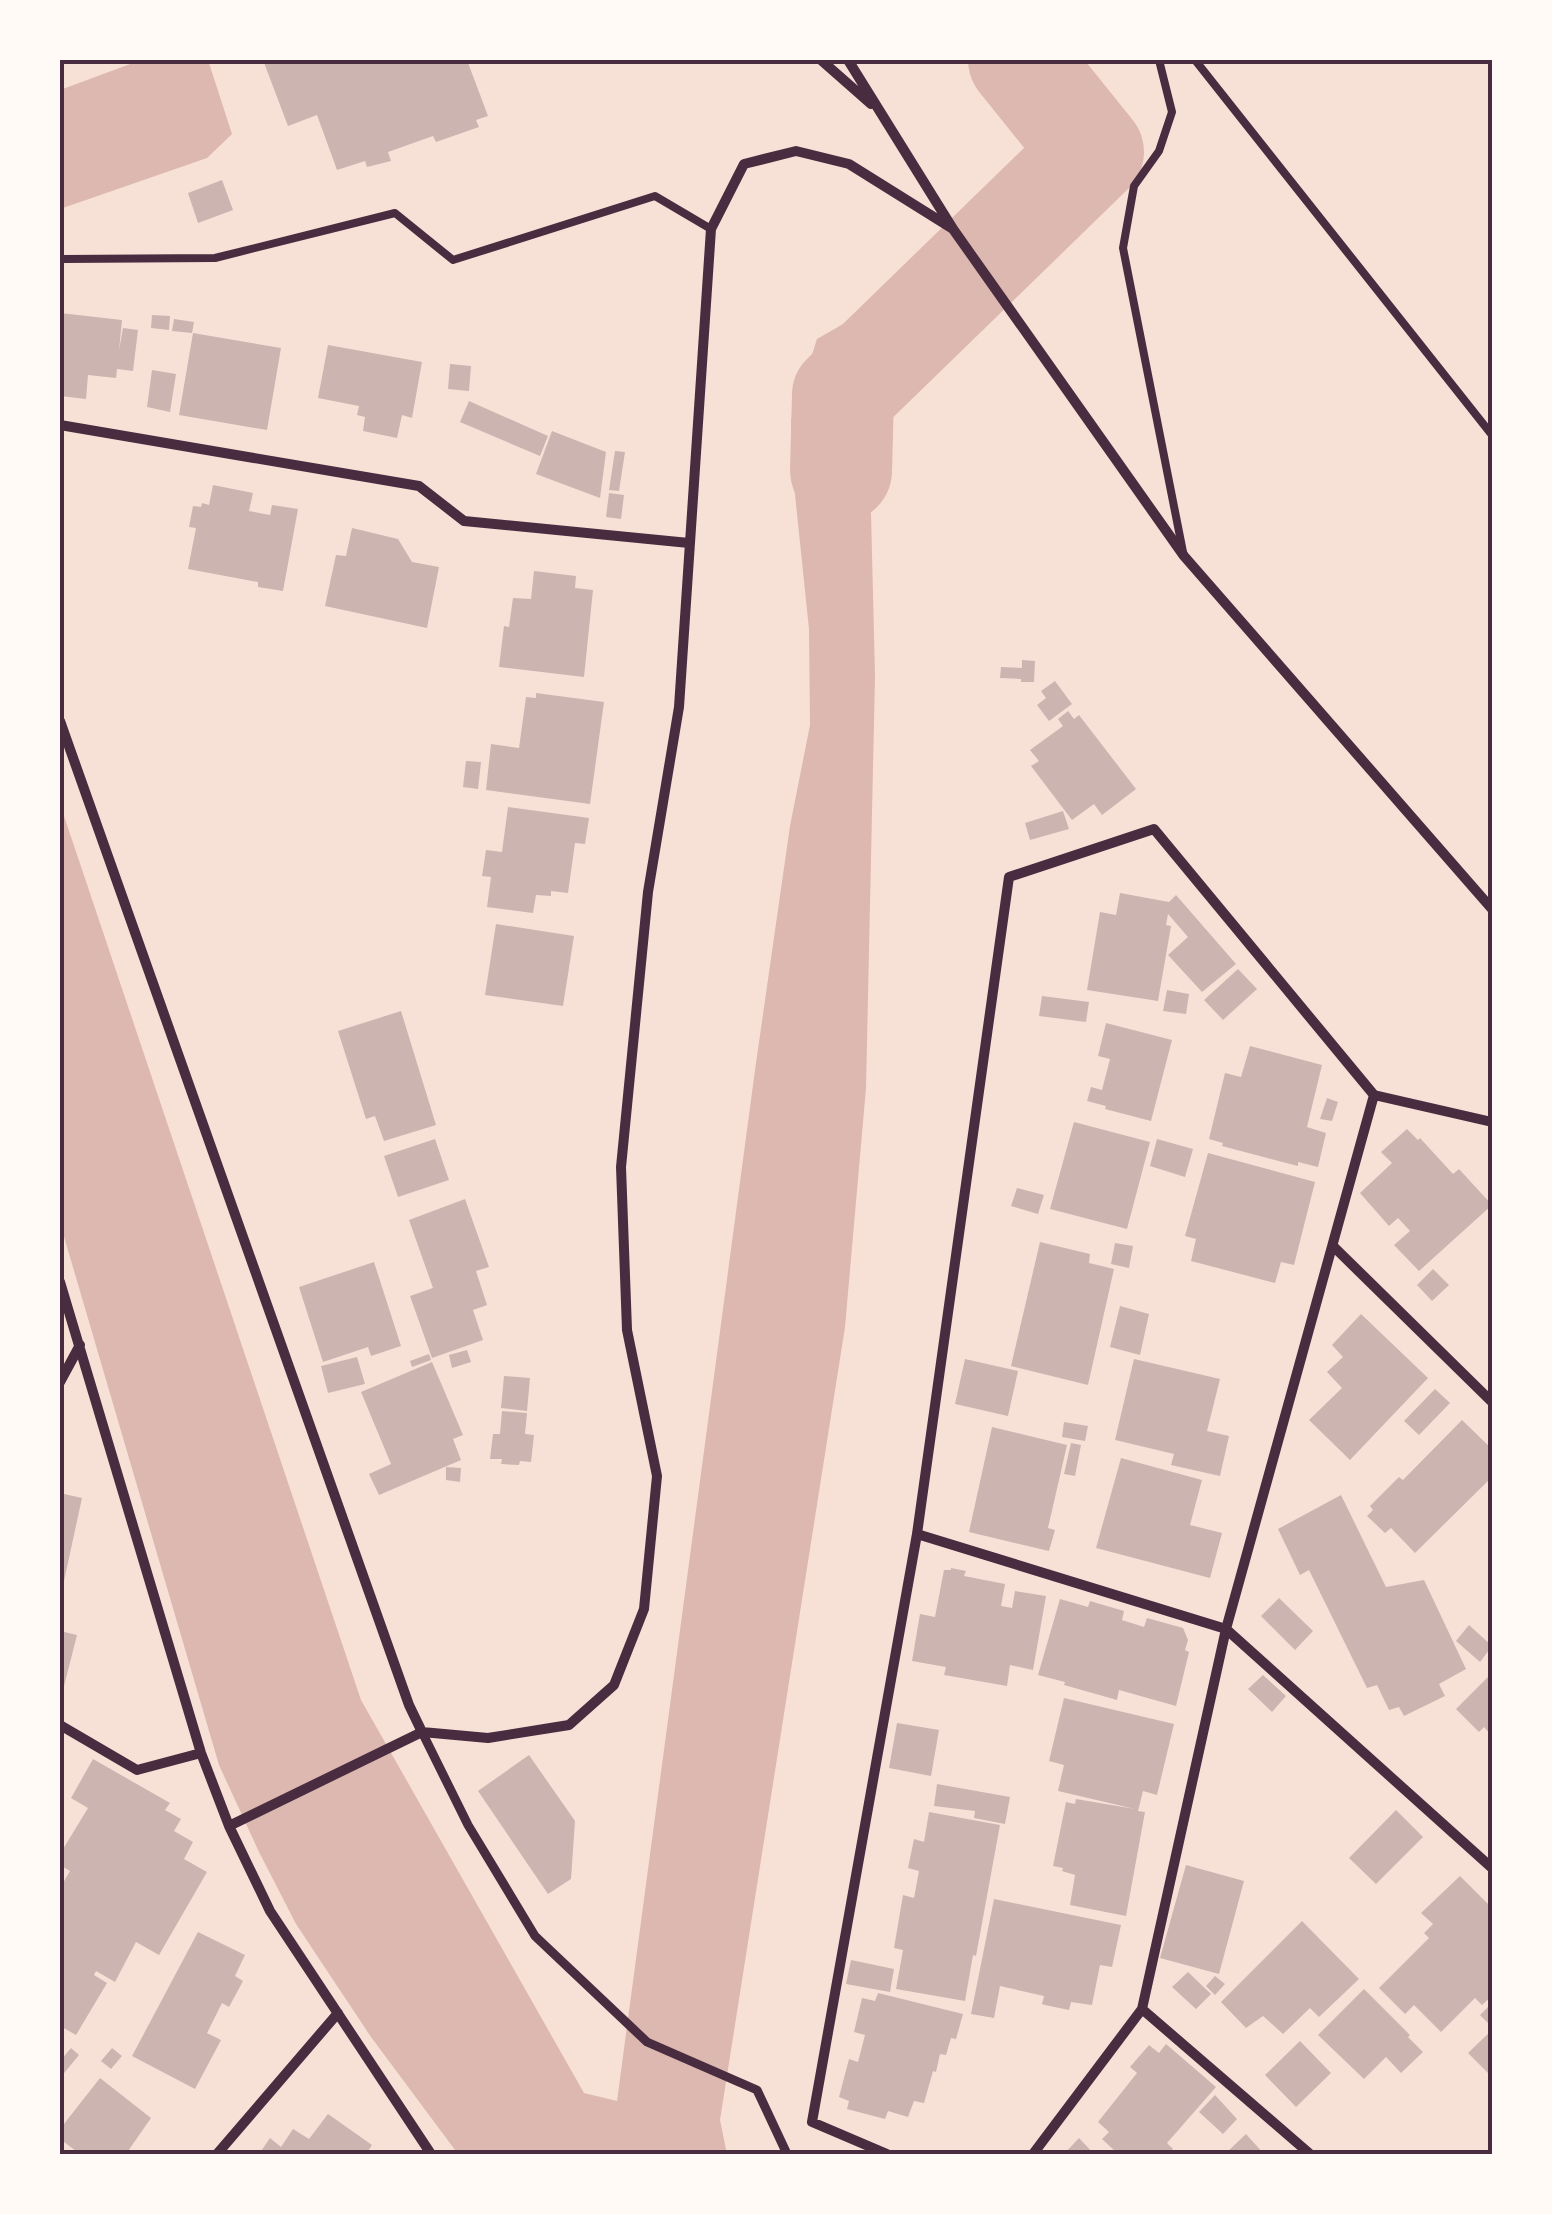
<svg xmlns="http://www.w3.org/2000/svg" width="1552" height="2214" viewBox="0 0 1552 2214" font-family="'Source Serif 4',serif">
	<rect width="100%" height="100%" fill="#f7e1d7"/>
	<path fill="#dcb8b0" d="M141,60H208L232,134L207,158L60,209V90Z
		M857,316L911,377L869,431L875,676L866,1088L845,1327L720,2120L727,2154H458L371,2037L296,1924L259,1852L219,1765L60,1223V804L361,1700L584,2093L617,2101L755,1070L790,826L810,725L809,629L794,485L791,420L817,339Z"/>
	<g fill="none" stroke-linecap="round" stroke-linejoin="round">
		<path stroke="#dcb8b0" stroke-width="102" d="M841,471L843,395L1093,152L1019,60"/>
	</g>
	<path fill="#ccb4b1" d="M263,60H467L488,116L476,120L479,127L436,142L433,136L388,152L391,161L367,167L365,161L337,170L317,115L288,126Z
		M222,180L233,210L198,223L188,193Z
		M60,313L122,320L119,350L123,328L138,330L133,371L117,369L116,378L88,375L86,399L60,396Z
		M152,315L170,316L169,330L151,328Z
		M174,319L194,322L192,333L172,331Z
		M193,333L281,348L267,430L179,415Z
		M328,345L422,362L412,418L402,415L397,438L363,431L365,417L357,415L359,406L318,398Z
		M450,364L471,366L469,391L448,389Z
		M152,370L176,374L170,412L147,407Z
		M469,401L548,436L540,456L460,422Z
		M552,431L606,452L600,498L536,474Z
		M615,451L625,452L619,491L609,490Z
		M213,485L253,493L249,511L270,515L272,505L298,509L283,591L258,587V582L188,569L196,528L189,527L193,506L201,507L202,503L209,505Z
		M609,493L624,495L621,519L606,517Z
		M352,528L398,539L412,562L439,567L427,628L325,606L336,555L346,556Z
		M534,571L576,576L575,588L593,590L584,677L499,667L504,626L509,627L513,598L531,599Z
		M1022,660L1035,661L1034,682H1021V679L1000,678L1001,667L1022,668Z
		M1055,681L1072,704L1049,721L1037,705L1046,698L1041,691Z
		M536,693L604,702L590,804L486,790L491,744L519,748L526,697L536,698Z
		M1068,711L1074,719L1079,715L1136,789L1102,815L1094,804L1072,820L1031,766L1039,761L1030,750L1063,726L1058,719Z
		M466,761L481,762L478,789L463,787Z
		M508,807L589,818L585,844L575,843L568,893L551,891V896L536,895L533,913L487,907L491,877L482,876L486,850L502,852Z
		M1063,811L1069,829L1030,840L1025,823Z
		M1120,893L1169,902L1176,895L1236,964L1202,992L1168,955L1188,937L1168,914L1166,925L1171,926L1158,1001L1087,990L1100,912L1116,915Z
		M496,924L574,936L563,1006L485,995Z
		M1238,969L1257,989L1223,1020L1204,1000Z
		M1167,990L1189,994L1186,1014L1163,1011Z
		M1042,996L1089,1002L1086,1022L1039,1016Z
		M401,1011L436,1125L384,1141L375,1116L366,1119L338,1031Z
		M1106,1023L1172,1040L1151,1121L1105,1109L1106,1106L1087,1101L1091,1087L1102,1090L1110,1059L1098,1056Z
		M1250,1046L1322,1065L1307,1127L1326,1133L1318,1167L1298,1162V1166L1222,1146L1223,1143L1209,1139L1225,1073L1241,1077Z
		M1327,1098L1338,1102L1332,1121L1320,1119Z
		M1074,1122L1150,1142L1127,1229L1050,1209Z
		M1407,1129L1418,1140L1420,1138L1453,1174L1459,1169L1492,1205L1419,1271L1394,1245L1410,1231L1398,1218L1389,1226L1360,1193L1392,1163L1381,1152Z
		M435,1139L449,1180L398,1197L384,1156Z
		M1157,1139L1193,1149L1185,1177L1150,1166Z
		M1208,1153L1315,1182L1294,1265L1281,1262L1275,1283L1191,1261L1196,1239L1185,1236Z
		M1017,1188L1044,1195L1038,1214L1011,1206Z
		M465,1199L489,1267L476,1271L487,1305L473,1310L483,1340L432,1358L410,1296L433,1288L409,1220Z
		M1040,1242L1090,1254L1089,1263L1114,1269L1088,1385L1011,1366Z
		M1115,1243L1133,1246L1129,1268L1111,1264Z
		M374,1262L401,1346L371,1356L368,1347L323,1362L299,1287Z
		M1433,1269L1449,1285L1432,1301L1417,1285Z
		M1120,1306L1149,1314L1140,1355L1110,1347Z
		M1361,1314L1428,1378L1350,1460L1309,1420L1342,1388L1327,1372L1343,1357L1332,1345Z
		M467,1350L471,1362L452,1368L449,1355Z
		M429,1354L431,1360L412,1367L410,1361Z
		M357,1357L365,1384L328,1393L321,1366Z
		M965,1359L1018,1371L1008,1416L955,1404Z
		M1134,1359L1220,1379L1207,1431L1229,1436L1220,1476L1171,1465L1174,1454L1115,1440Z
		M432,1362L463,1435L453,1439L461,1460L379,1495L369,1474L391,1464L361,1392Z
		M504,1376L530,1378L527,1411L501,1408Z
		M1435,1389L1450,1403L1419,1435L1404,1421Z
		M502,1411L527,1413L525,1434L534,1435L531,1462L520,1461L519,1465L501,1464L502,1459H490L493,1434H500Z
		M1462,1420L1492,1449V1477L1415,1553L1391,1528L1385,1533L1367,1516L1373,1510L1370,1506L1399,1477L1403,1480Z
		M1064,1422L1088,1426L1085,1441L1062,1437Z
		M992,1427L1067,1445L1048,1528L1055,1530L1049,1551L969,1532Z
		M1071,1443L1081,1445L1075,1476L1064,1474Z
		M1121,1458L1202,1480L1190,1525L1222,1533L1210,1578L1096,1548Z
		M446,1467L461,1468L460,1482L446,1480Z
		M60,1493L82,1498L61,1595L60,1594Z
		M1341,1495L1386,1587L1424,1580L1466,1669L1439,1684L1445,1696L1404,1716L1399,1707L1389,1710L1377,1685L1367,1688L1309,1570L1300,1575L1278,1529Z
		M951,1568L966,1571L964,1576L1005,1584L1001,1606L1012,1608L1015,1591L1046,1596L1033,1670L1010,1665L1007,1686L944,1675L946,1667L912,1661L920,1614L935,1617L944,1570H951Z
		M1279,1598L1313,1631L1295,1650L1261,1616Z
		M1060,1599L1088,1607L1090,1601L1124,1611L1122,1620L1144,1627L1147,1618L1183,1628L1188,1640L1185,1650L1189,1652L1176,1706L1119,1690L1117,1700L1064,1685L1065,1682L1038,1675Z
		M1469,1625L1492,1646L1480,1662L1456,1641Z
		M60,1631L77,1635L61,1698H60Z
		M1492,1673V1736L1484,1727L1479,1732L1456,1709Z
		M1263,1675L1286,1696L1272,1712L1248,1689Z
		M1064,1698L1174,1724L1157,1795L1143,1791L1138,1811L1145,1812L1126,1916L1070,1905L1075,1875L1062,1871L1063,1868L1053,1866L1066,1802L1075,1804L1076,1799L1135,1809L1058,1791L1064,1765L1049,1761Z
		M897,1723L939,1730L931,1776L889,1768Z
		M529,1755L575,1821L571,1879L548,1894L478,1791Z
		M93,1759L170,1803L165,1810L181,1819L174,1831L193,1842L184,1859L207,1872L159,1955L136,1942L115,1982L96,1971L94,1975L107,1983L76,2035L60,2026V1888L70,1871L60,1865V1854L88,1808L71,1798Z
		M937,1784L1010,1797L1005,1824L974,1818L975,1811L934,1806Z
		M1396,1810L1423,1837L1376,1884L1349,1858Z
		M929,1812L1000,1825L976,1956L973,1955L965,2001L896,1989L903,1950L894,1948L903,1895L914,1898L919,1871L908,1868L914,1839L924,1842Z
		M1186,1865L1244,1881L1219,1974L1160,1958Z
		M1460,1876L1492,1908V1996L1482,2005L1475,1998L1441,2032L1414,2005L1405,2014L1379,1988L1429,1938L1424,1933L1433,1924L1421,1913Z
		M994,1899L1121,1925L1112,1967L1100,1965L1092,2005L1071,2002L1069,2010L1045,2005L1042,2004L1044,1996L1000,1986L994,2018L971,2014Z
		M1302,1921L1359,1979L1319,2017L1310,2008L1283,2034L1263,2016L1246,2028L1221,2002Z
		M198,1932L245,1955L235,1976L243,1981L229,2007L222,2003L207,2033L221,2040L195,2089L132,2056Z
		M851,1960L894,1969L890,1992L846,1984Z
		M1188,1972L1211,1994L1196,2009L1172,1987Z
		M1215,1976L1225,1984L1215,1995L1206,1986Z
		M1364,1989L1410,2035L1408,2037L1423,2052L1401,2073L1386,2057L1364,2079L1318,2035Z
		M878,1993L963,2014L956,2039L951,2038L946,2055L940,2054L936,2072L933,2071L924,2103L914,2101L908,2117L888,2111L885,2119L847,2109L849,2101L839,2097L849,2059L858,2062L865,2035L854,2032L862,1998L875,2001Z
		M1492,2003V2027L1480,2015Z
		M1492,2030V2077L1468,2053Z
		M1300,2041L1331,2073L1296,2107L1265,2075Z
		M1166,2044L1216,2087L1167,2143L1173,2149L1169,2154H1114L1116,2152L1102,2139L1109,2132L1098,2122L1137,2073L1130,2067L1149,2045L1159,2053Z
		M71,2048L79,2055L60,2078V2061Z
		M112,2048L122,2056L111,2069L101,2061Z
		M100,2078L151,2118L126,2154H80L60,2139V2129Z
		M1215,2095L1237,2119L1223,2134L1199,2112Z
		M328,2114L372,2145L366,2154H259L270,2138L281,2147L293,2129L309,2139Z
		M1246,2134L1264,2154H1225Z
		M1079,2138L1094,2154H1064Z"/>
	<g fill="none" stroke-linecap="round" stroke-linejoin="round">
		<path stroke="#4a2c40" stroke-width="8" d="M1159,60L1172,112L1159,151L1134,186L1123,248L1183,552
			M1195,60L1492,435
			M60,61L63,60
			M63,259L215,258L395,213L453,260L655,196L711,229"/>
		<path stroke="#4a2c40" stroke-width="9" d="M422,1732L468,1825L535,1936L647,2042L757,2090L787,2154"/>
		<path stroke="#4a2c40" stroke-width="10" d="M821,60L871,104
			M848,60L953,229L1184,556L1492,909
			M60,425L419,486L464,521L689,543
			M60,721L409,1705L422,1732
			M1334,1247L1492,1402
			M60,1282L201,1753L229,1826L270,1911L431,2154
			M60,1382L80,1345
			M917,1534L1226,1629L1492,1868
			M60,1725L137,1770L201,1753
			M229,1826L422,1732L488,1738L569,1725L614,1685L644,1609L657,1476L627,1330L621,1167L648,892L679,707L711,229L744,164L796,151L849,164L953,229
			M1142,2009L1310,2154
			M217,2154L338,2013
			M887,2154L812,2122L917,1534L1009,877L1154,829L1374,1095L1492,1122
			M1033,2154L1142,2009L1226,1629L1374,1095"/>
	</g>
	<rect width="1552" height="2214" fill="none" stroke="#fffaf5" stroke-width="125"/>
	<rect x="62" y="62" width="1428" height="2090" fill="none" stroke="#4a2c40" stroke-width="4"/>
</svg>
